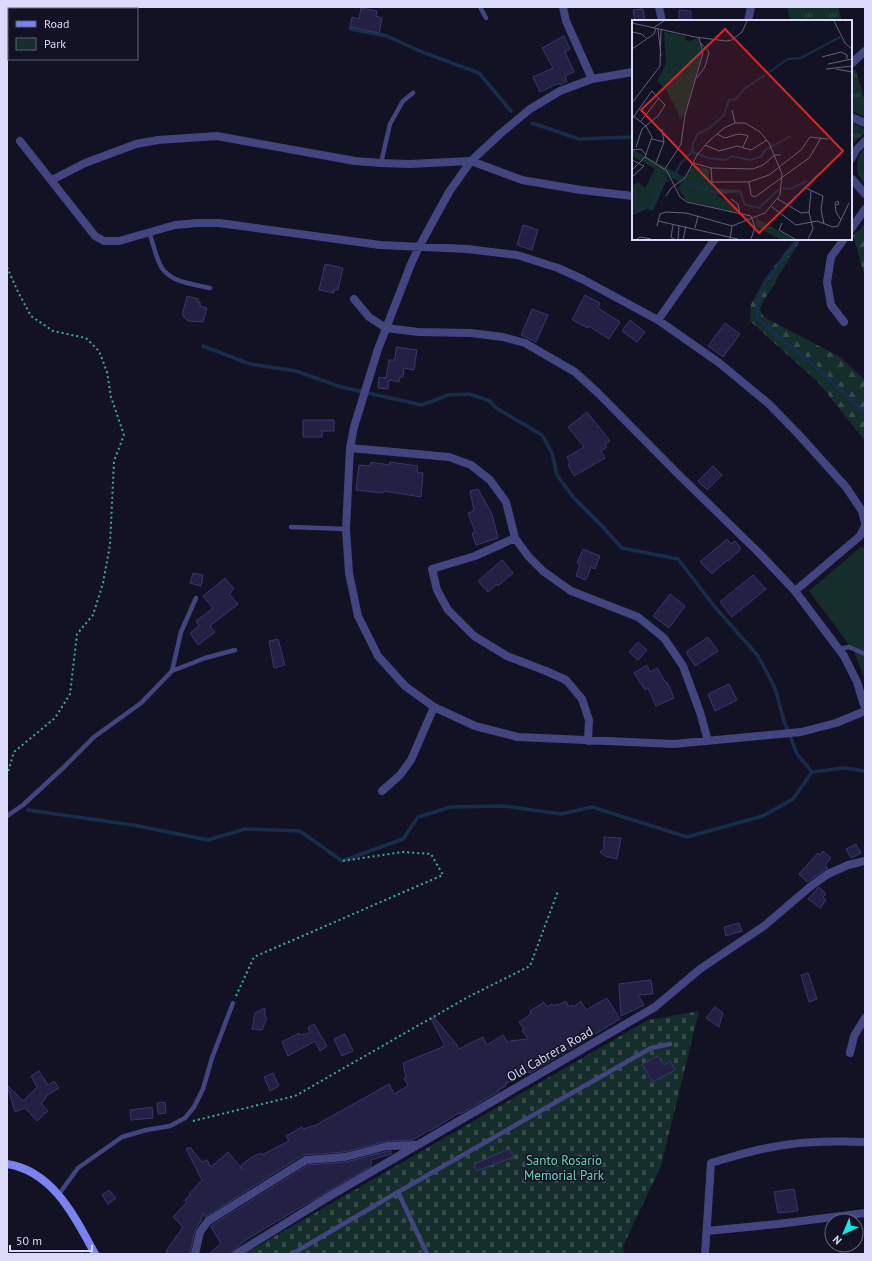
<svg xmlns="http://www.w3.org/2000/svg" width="872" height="1261" viewBox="0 0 872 1261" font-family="'PT Sans',sans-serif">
	<defs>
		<pattern id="grass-tufts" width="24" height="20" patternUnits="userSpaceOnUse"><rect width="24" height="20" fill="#152e2b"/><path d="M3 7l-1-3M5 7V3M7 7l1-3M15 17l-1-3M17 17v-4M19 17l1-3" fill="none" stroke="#364c4b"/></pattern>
		<pattern id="forest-firs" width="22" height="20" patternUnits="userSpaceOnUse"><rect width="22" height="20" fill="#152e2b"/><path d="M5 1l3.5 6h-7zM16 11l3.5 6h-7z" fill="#364c4b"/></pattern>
		<pattern id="cemetery-stones" width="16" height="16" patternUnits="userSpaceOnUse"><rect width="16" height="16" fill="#152e2b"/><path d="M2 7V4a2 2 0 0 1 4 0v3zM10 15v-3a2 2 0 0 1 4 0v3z" fill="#364c4b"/></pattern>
	</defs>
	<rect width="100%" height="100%" fill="#131225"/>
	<path fill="url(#grass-tufts)" d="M787,7H838L842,21H791Z
		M855,68L865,101V117L851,110V74Z
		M851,122L865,129V133L851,145Z
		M865,148V184C855,173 854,160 865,148Z"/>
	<path fill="url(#forest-firs)" d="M865,225V277L853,235Z
		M801,239L759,309L764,317L840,357L865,380V441L819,383L750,321L751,304L764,280L793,242Z"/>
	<path fill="url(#cemetery-stones)" d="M699,1011L661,1166L623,1246L624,1254H244L648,1020Z"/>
	<path fill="#152e2b" d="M861,547L865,549V680L854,651L809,591Z"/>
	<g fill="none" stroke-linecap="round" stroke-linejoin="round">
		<path stroke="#162e4b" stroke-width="3.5" d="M350,29L387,36L422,52L479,73L511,111
			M532,123L579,139L633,137
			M797,239V241L765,283L758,301L757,319L814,365L865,413
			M203,346L250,364L296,371L341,387L422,405L448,395L469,394L490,401L496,408L542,435L552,453L557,475L573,497L602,526L622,548L678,559L715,607L758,656L775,688L784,721L797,754L812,772
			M28,810L133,825L208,840L245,829L300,831L342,861L403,839L418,817L451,807L505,806L561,814L592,807L687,837L763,816L793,799L812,772L844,768L865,771"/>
	</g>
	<path fill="#242044" stroke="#3b346e" d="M361,8L377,11L376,16L382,18L379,33L350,27L352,17L359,19Z
		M643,9L645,21H635L633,10Z
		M679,10L691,11V21H679Z
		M564,36L570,49L565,52L574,72L565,76L567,81L560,85L559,83L540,92L533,77L553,68L542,48Z
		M523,225L538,230L532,250L517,245Z
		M325,264L343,268L338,290H334V293L319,290Z
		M585,295L600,303L598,308L620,322L609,339L589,326L588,328L572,320Z
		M187,296L198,299V302H200V306L207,308L203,322L188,321L182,315Z
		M532,309L548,315L536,342L521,335Z
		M630,320L645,332L637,342L622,331Z
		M725,323L740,334L723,357L708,346Z
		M396,347L417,350L414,370L404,368L403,377H400L399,382L389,380L388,389L378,388L379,377L386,378L389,360H395Z
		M587,412L610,441L605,444L607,447L601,451L605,458L574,476L568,465L570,462L567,457L584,447L568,427Z
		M303,420H334V431H322V437H303Z
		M371,462L389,465L390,462L418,466L417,472L423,473L421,497L384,491L383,493L356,490L359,465L370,466Z
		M713,466L722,475L707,490L698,481Z
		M478,489L492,514L498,538L476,545L472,533L475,532L468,513L474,511L470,491Z
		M727,539L731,544L735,541L741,549L728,561L727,560L712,574L700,562Z
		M583,549L600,556L595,569L591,567L586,580L576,576L580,564L577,563Z
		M502,560L513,573L498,586L497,584L488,592L478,581Z
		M193,573L203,575L201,586L190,583Z
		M753,575L766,589L732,617L720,602Z
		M225,578L234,589L229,594L238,604L210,626L215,632L198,645L190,633L199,626L196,621L213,608L203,596Z
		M670,594L685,606L669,628L653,616Z
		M708,637L718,651L695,666L686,652Z
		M278,639L285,665L274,668L269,641Z
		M638,642L647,650L638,660L629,652Z
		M647,665L650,672L657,668L666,683L667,682L674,698L656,706L648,688L645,690L634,673Z
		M729,684L737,700L715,711L708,694Z
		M604,837L621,838L617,859L605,856L600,852L604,849Z
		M856,844L861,853L851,858L846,849Z
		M823,851L831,858L825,865L828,868L807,882L799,874L818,853L820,855Z
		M819,887L826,894L823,897L826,900L820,908L808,899Z
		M739,923L742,931L726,936L724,927Z
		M808,973L817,999L809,1002L801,975Z
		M651,980L653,994L638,995L644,1005L621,1016L619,984Z
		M607,998L620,1019L530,1073L529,1072L505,1084L506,1086L498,1090L499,1091L467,1110L460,1114L459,1113L430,1131L429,1130L413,1140L387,1141L344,1152L303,1155L205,1217L203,1213L201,1221L195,1230L190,1254H166L168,1248L183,1227L173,1217L187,1202L185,1200L190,1195L189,1194L202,1180L186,1149L190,1147L202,1162L207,1160L211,1167L228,1152L242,1169L241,1165L252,1157L261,1153L262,1155L289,1141L286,1136L302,1127L303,1129L316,1125L389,1084L394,1094L408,1086L404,1078L406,1077L403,1063L445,1046L431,1019L434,1017L456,1044L459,1049L483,1037L487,1045L503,1035L508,1043L510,1041L528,1039L522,1030L524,1029L519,1022L531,1014L530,1011L544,1002L547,1007L552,1004L554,1006L557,1004L558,1005L566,1001L569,1007L572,1005L573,1007L581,1001L586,1010Z
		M715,1007L723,1013L719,1027L706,1018Z
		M265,1008V1016L267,1018L262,1030L252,1029L255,1013Z
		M314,1024L327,1046L320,1051L315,1041L288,1056L282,1042L299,1033L300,1035L310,1033L308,1028Z
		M345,1034L353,1051L342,1056L334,1039Z
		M658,1056L664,1065L670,1061L675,1070L653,1082L642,1064Z
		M39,1071L48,1085L54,1081L59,1088L45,1097L46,1098L41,1103L48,1111L37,1121L25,1108L15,1112L7,1085L23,1101L37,1087L31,1076Z
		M273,1073L279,1086L270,1091L264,1077Z
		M165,1102L166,1113L158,1114L157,1103Z
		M152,1107L153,1118L131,1120L130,1110Z
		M509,1149L514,1157L476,1171L474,1164Z
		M388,1151H391V1154L371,1160V1166L247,1239L233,1250L230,1254H209L221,1243L211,1227L212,1225L308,1165L346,1162Z
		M794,1189L798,1211L778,1213L774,1192Z
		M109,1190L116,1198L108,1204L102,1195Z"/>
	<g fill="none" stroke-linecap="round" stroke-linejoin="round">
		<path stroke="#3cac9c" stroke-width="2" stroke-dasharray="2 3" stroke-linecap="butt" d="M7,267L18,292L31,316L53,331L86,338L99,351L107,372L111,397L124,435L114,461L110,545L103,583L93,615L77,634L70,694L55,718L14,752L7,775
			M236,996L254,957L443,875L431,854L403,852L342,861
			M193,1121L295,1096L468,997L530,966L558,891"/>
		<path stroke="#42457f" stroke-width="4.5" d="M480,7L486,18
			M381,163L390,124L403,101L413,93
			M149,232C153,242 156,259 162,268C172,283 193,284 210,288
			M291,527L346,529
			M839,649L849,647L865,654
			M172,671L181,632L196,598
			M7,816L23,805L64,767L94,737L141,703L172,671L205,658L235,650
			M398,1192L427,1254
			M59,1194L78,1168L122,1137L146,1130L170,1126L185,1118L194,1107L203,1089L212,1058L233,1003
			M292,1254L398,1192L651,1048L670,1044"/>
		<path stroke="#42457f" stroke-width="8" d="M563,7L566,21L592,79
			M659,7L662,21
			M748,21L751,7
			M851,64L865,51
			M633,72L592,79L560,91L530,109L500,134L471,161L449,192L419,247L411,264L378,349L354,427L350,448L346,529L349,573L358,616L378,656L405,686L434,707L475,726L518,737L674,744L801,732L836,723L865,711
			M851,117L865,123
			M20,141L95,236L104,241H119L175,225L197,223H219L380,245L467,249L517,255L558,268L582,279L658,320L718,362L769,404L800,436L846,487L862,511L865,523
			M851,159L856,150L865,141
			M851,178L865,194
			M52,180L85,163L136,144L158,140L217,136L355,161L381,163L410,164L471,161L522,180L581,190L633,196
			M851,229L865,209
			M354,299L369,317L386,328L418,332L471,333L503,337L525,343L575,372L598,393L676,472L759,553L795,591L844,656L857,682L865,708
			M658,320L715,239
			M844,322L831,305L827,282L831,257L844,239
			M350,448L449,457L471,465L490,480L506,502L515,538L528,556L543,571L571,591L638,617L664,638L683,666L700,712L708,741
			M515,538L475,556L432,569L437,590L448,610L474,636L507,656L546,671L566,680L582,699L589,720L588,741
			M795,591L860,536L865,526
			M382,791L400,775L411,760L434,707
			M850,1053L854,1036L865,1018
			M707,1231L778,1224L865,1213
			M195,1254L200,1232L208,1221L306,1160L345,1157L387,1146L416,1145
			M236,1254L328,1197L655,1007L700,969L764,926L811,886L828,874L848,865L865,861
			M705,1254L711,1163C732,1157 752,1150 773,1147C803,1141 835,1141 865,1142"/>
		<path stroke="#7a82f1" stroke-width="8" d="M7,1164C53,1171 75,1217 95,1254"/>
	</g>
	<g text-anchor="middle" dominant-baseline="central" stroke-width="3" stroke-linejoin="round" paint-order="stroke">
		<g font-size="13" fill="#dbdafb" stroke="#131225">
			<text transform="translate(550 1054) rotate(-30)">Old Cabrera Road</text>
		</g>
		<g font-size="13" fill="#6cd4b1" stroke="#131225">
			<text x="564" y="1160">Santo Rosario<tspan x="564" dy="15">Memorial Park</tspan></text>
		</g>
	</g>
	<g transform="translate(632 20)">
		<rect width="220" height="220" fill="#131225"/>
		<path d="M0,129L54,158L50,163L36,156L0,136ZM124,198L142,208L161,219H148L140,215L124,206Z" fill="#152e2b"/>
		<path d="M23,149L36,156L22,189L19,191L13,187L10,190L0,191V166L6,162L13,168ZM54,158L61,162L77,159L81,168L108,170L112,182L108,172L85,175L106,188L105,192L55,181L46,168Z" fill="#152e2b"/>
		<path d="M32,12L54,16L53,20L57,21L66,18L70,33L53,93L49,99L34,69L25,61L34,44Z" fill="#152e2b"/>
		<path d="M61,145L77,149V159L57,163L54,158Z" fill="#152e2b"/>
		<path fill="none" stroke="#162e4b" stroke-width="2" d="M137,52L156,39L169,38L208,17M61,132L76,138L93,140L100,136L118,140L129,137L132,131L159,116M41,158L49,143L60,132L61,123L66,114L78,108L92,95L97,80L104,79L112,69L133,55M53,162L80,172L108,171L113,185L127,188L147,169M151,168L158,169L175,161M0,194L19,186L31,163L38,159"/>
		<path fill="none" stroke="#63627b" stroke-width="1" d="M202,1L213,23L220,29M0,3L63,17L94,21L100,20L110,12L115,1M21,8L32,1M26,9L29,36M0,12L10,14L14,18M0,29L22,14L24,8M190,37L209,32L215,35V39M196,44L220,39M194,49L220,46M204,49L220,52M65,58L73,47L77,32L69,23M0,83L28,46L29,9M100,90L103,103M0,95L14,106L20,117L13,137L0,150M0,99L20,71L33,85L26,96L10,109L4,127M9,101L27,78M85,114L93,118L106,114L114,115L116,116L111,127M20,119L32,122M73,125L87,131L105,126L119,130L135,120M0,130L9,129L14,135M13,137L35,151L48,177L55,182L119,196L123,207L119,219M0,140L12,146L0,157M24,143L32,122L30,109M61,143L79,148L121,149L131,145L143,135H149M79,148L80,162H117L137,155L169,130L178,117L196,119M33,149L49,124L53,95L71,33L67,18M117,162L119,175L123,177L177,138L189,118M174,168L191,176L189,189L192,204M99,179L106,184L108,193M146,179L169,193L177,192M204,185L207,184L206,181L203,183L204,192L209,200M140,187L164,205L185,201L201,207L206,206L217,183M26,201L106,219M150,203L147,210L163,219M41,205L39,217L42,219M25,206L28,194L34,192L54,193L100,206L133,193L148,175L150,154L137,123L128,112L113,103H103L92,108L76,122L65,135L53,158L39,168L34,176M63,208L66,196M5,219L8,217L19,219M46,219L47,205M51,219L54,206M98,219L100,206M176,219L181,209L177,192L179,171"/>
		<path fill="#d62828" fill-opacity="0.15" stroke="#d62828" stroke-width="2" d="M93,9L211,131L127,213L9,90Z"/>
		<rect width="220" height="220" fill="none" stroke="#dbdafb" stroke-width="2"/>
	</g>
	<rect width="872" height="1261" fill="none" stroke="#dbdafb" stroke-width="16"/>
	<rect x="8" y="8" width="130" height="52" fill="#131225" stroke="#63627b"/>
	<rect x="16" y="21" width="20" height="6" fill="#7a82f1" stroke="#63627b"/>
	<text x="44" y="28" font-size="12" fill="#dbdafb">Road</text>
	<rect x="16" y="38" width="20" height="12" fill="#152e2b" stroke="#63627b"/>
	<text x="44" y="48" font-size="12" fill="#dbdafb">Park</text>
	<g transform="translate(844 1233) rotate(224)"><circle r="19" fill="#131225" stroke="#63627b"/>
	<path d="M0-3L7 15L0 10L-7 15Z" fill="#19e5e7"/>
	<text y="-6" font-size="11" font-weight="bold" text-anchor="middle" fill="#dbdafb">N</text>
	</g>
	<path d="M10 1245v6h82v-6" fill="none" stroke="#dbdafb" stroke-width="2"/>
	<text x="16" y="1245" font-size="12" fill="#dbdafb" stroke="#131225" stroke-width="3" paint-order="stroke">50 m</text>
</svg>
